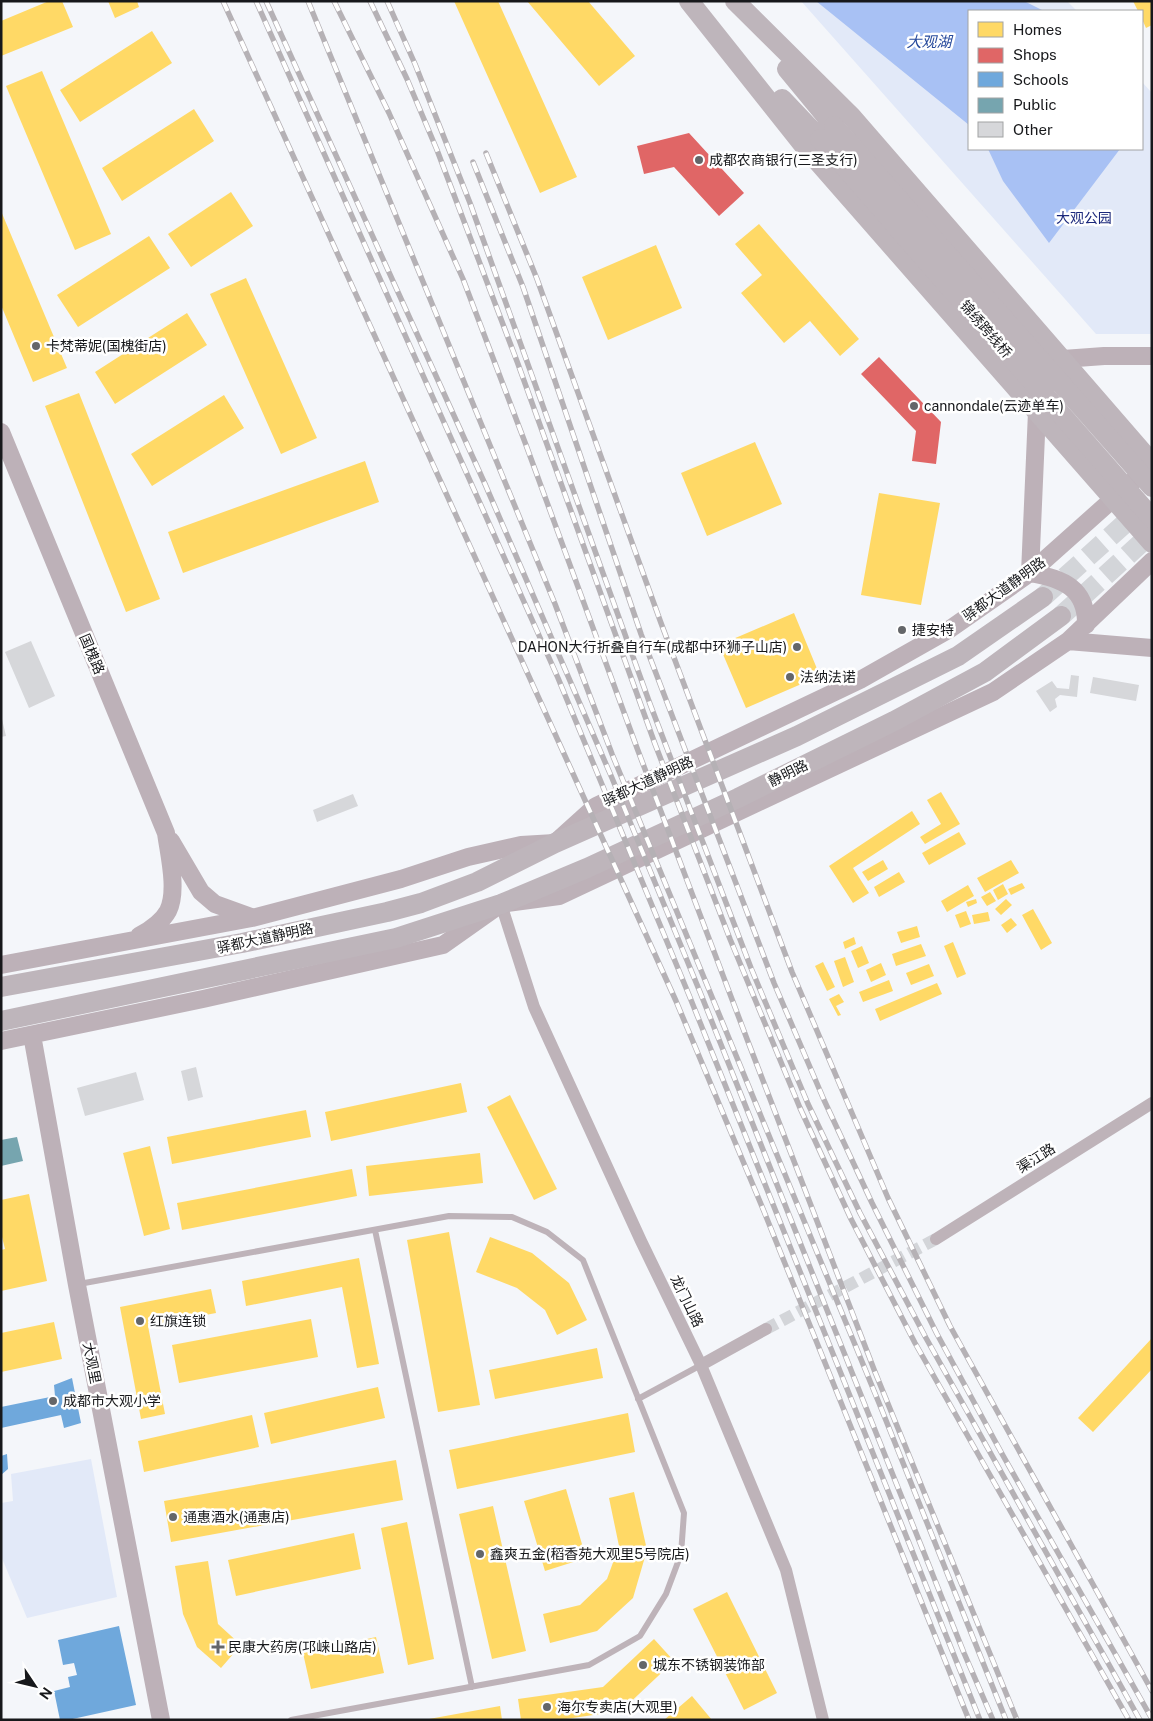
<svg xmlns="http://www.w3.org/2000/svg" width="1153" height="1721" viewBox="0 0 1153 1721" font-family="'Public Sans','Noto Sans SC',sans-serif">
	<rect width="100%" height="100%" fill="#f4f6fa"/>
	<path fill="#e2e9f8" d="M801,1H1067L1077,11H969V149H1142V82L1152,93V334H1096Z
		M91,1459L117,1597L27,1618L1,1556V1503L13,1501L11,1474Z"/>
	<path fill="#a8c1f4" d="M816,1H1024L1044,11H969V125Z
		M988,149H1120L1049,243L1003,181Z"/>
	<path fill="#ffd966" d="M49,1H62L73,27L1,56V21Z
		M108,1H137L139,7L115,18Z
		M454,1H498L577,177L540,193Z
		M527,1H588L635,56L599,86Z
		M1133,1H1152V25L1146,28L1142,19V11H1138Z
		M152,31L172,63L80,122L60,90Z
		M42,71L111,234L75,250L6,86Z
		M194,109L214,141L122,201L102,168Z
		M231,192L253,226L191,267L168,234Z
		M1,211L67,368L33,382L1,305Z
		M759,224L859,339L840,356L810,321L784,343L741,293L762,275L735,244Z
		M149,236L170,268L78,327L57,295Z
		M656,245L682,308L608,340L582,277Z
		M246,278L317,438L281,454L210,294Z
		M187,313L207,345L115,404L95,372Z
		M79,393L160,599L126,612L45,406Z
		M224,395L244,428L152,486L131,454Z
		M755,442L782,504L707,536L681,473Z
		M365,461L379,502L183,573L168,532Z
		M879,493L940,503L921,605L861,595Z
		M794,613L820,676L746,708L719,645Z
		M941,792L960,824L925,844L920,837L941,824L927,800Z
		M912,811L920,824L853,868L869,893L853,903L829,866Z
		M959,832L966,844L929,865L922,853Z
		M883,860L888,869L868,881L862,872Z
		M1011,860L1019,873L985,892L977,878Z
		M899,872L905,882L879,897L874,887Z
		M1022,883L1025,888L1011,895L1008,889Z
		M1003,884L1008,894L998,900L993,890Z
		M968,885L974,896L947,912L941,901Z
		M990,892L996,901L987,906L981,897Z
		M976,899L977,903L968,907L966,902Z
		M1006,899L1012,905L1001,915L995,909Z
		M1033,909L1052,943L1041,950L1022,915Z
		M966,911L971,924L960,928L955,915Z
		M988,912L990,921L974,924L972,915Z
		M1011,918L1017,925L1007,933L1001,925Z
		M917,926L920,937L901,943L897,932Z
		M854,937L856,944L845,949L843,942Z
		M953,942L966,974L957,978L944,946Z
		M921,944L926,956L896,966L892,954Z
		M862,946L869,963L858,968L851,951Z
		M845,957L854,982L843,987L834,961Z
		M823,962L835,987L827,991L815,966Z
		M881,963L886,975L871,982L866,970Z
		M929,964L934,976L911,985L906,973Z
		M889,980L893,991L863,1002L859,992Z
		M937,983L942,994L880,1021L875,1009Z
		M839,994L844,1002L836,1006L841,1015L838,1016L829,999Z
		M461,1083L467,1112L331,1141L325,1112Z
		M510,1095L557,1189L534,1200L487,1107Z
		M306,1110L311,1137L172,1164L167,1137Z
		M150,1146L170,1229L144,1236L123,1153Z
		M480,1153L483,1183L369,1196L366,1166Z
		M352,1169L357,1196L182,1230L177,1203Z
		M29,1194L47,1281L1,1291V1250L5,1249L1,1233V1200Z
		M449,1232L480,1405L438,1412L407,1240Z
		M490,1237L532,1253L569,1283L587,1320L557,1335L545,1310L517,1288L476,1272Z
		M359,1258L379,1364L357,1368L342,1287L246,1306L242,1281Z
		M211,1289L216,1313L148,1326L165,1414L141,1419L120,1307Z
		M311,1319L318,1357L179,1383L172,1345Z
		M54,1322L62,1359L1,1372V1333Z
		M1152,1338V1369L1093,1432L1078,1418Z
		M597,1348L603,1378L495,1399L489,1370Z
		M378,1387L385,1418L271,1444L264,1413Z
		M628,1413L635,1452L457,1489L449,1450Z
		M252,1415L259,1447L144,1472L138,1441Z
		M396,1460L403,1500L171,1542L164,1501Z
		M566,1489L586,1558L545,1571L524,1501Z
		M634,1492L647,1550L633,1598L597,1631L550,1643L543,1614L580,1605L607,1579L619,1546L609,1498Z
		M493,1506L526,1651L492,1659L459,1514Z
		M407,1522L434,1659L408,1665L381,1528Z
		M354,1533L361,1569L236,1596L228,1560Z
		M208,1561L218,1624L241,1645L221,1668L197,1647L183,1614L175,1566Z
		M727,1592L777,1693L744,1710L693,1609Z
		M376,1637L384,1673L311,1689L303,1653Z
		M654,1639L674,1661L621,1711L559,1720H521L518,1699L603,1687Z
		M692,1696L712,1720H664Z
		M500,1706L502,1720H430L429,1719Z"/>
	<path fill="#e06666" d="M689,133L744,193L719,216L674,167L644,174L637,146Z
		M879,357L941,422L936,464L912,461L916,431L861,374Z"/>
	<path fill="#6fa8dc" d="M72,1378L81,1423L64,1428L61,1415L1,1428V1407L55,1396L54,1385Z
		M7,1454L8,1469L1,1475V1456Z
		M119,1626L136,1705L68,1720H60L54,1691L70,1687L68,1677L77,1675L74,1663L63,1665L58,1640Z"/>
	<path fill="#76a5af" d="M17,1137L23,1161L1,1166V1140Z"/>
	<path fill="#d6d7da" d="M31,641L55,696L29,708L5,652Z
		M1071,675L1079,676L1077,697L1060,695L1055,699L1057,707L1050,712L1036,691L1052,681L1057,688L1069,689Z
		M1093,677L1139,685L1136,701L1090,693Z
		M1,715L6,736L1,737Z
		M353,794L358,806L317,822L313,810Z
		M196,1067L203,1097L188,1101L181,1071Z
		M136,1072L144,1100L85,1116L77,1088Z"/>
	<g fill="none" stroke-linecap="round" stroke-linejoin="round">
		<path stroke="#d3d5d9" stroke-width="12" stroke-dasharray="12 6" stroke-linecap="butt" d="M766,1329L936,1239"/>
		<path stroke="#d3d5d9" stroke-width="20" stroke-dasharray="20 10" stroke-linecap="butt" d="M1043,597L1152,499
			M1061,616L1152,533"/>
		<path stroke="#beb3b9" stroke-width="6" d="M375,1230L472,1687
			M79,1284L449,1216L512,1217L547,1232L583,1260L684,1513L681,1554L666,1594L640,1636L589,1665L291,1720
			M638,1399L701,1365"/>
		<path stroke="#beb3b9" stroke-width="12" d="M501,904L534,1007L641,1241L701,1365L786,1570L823,1720
			M936,1239L1152,1103
			M701,1365L766,1329"/>
		<path stroke="#bdb1b8" stroke-width="18" d="M1063,359L1104,356H1152
			M1037,412L1030,573C1062,578 1087,588 1086,625
			M1,432L166,833C169,855 178,891 168,911C162,922 150,930 139,936
			M1068,641L1152,648
			M171,841L201,892L215,904L251,917
			M1,965L252,918L401,879L468,857L521,845L555,843L596,806L860,680L950,629L1030,573L1151,465
			M32,1035L77,1285L161,1720
			M1,1041L203,999L443,945L501,904L559,896L993,692L1068,641L1152,561"/>
		<path stroke="#beb5bb" stroke-width="20" d="M689,1L805,147L1152,543
			M735,1L851,116L1152,463
			M787,69L834,126
			M782,99L820,139
			M1,987L242,943L387,912L421,903L477,882L555,843L797,736L958,656L1043,597
			M1,1021L396,938L501,904L587,868L738,798L894,721L985,672L1061,616"/>
		<g stroke="#b5b1b5" stroke-width="5.5">
			<path id="rail" d="M223,1L676,1001L763,1209L969,1720
				M256,1L558,678L689,995L980,1720
				M266,1L485,484L612,778L700,992L964,1653L993,1720
				M308,1L555,604L612,754L879,1403L1006,1720
				M334,1L389,113L463,279L526,445L637,748L747,1039L875,1372L1017,1720
				M370,1L407,79L437,150L518,364L655,744L730,939L800,1108L851,1219L915,1343L1129,1720
				M387,1L415,64L470,203L650,704L751,968L808,1104L860,1213L926,1338L1140,1720
				M486,153L537,279L661,623L792,972L888,1198L950,1326L1152,1691
				M473,162L523,287L641,634L774,983L824,1100L872,1203L937,1334L1001,1452L1152,1719"/>
		</g>
		<use href="#rail" stroke="#fff" stroke-width="4" stroke-dasharray="11" stroke-linecap="butt"/>
		<path stroke="#beb5bb" stroke-width="20" d="M834,126L1152,487
			M820,139L1152,518"/>
	</g>
	<g fill="#646669" stroke="#fff" stroke-width="2">
		<circle cx="699" cy="160" r="5"/>
		<circle cx="36" cy="346" r="5"/>
		<circle cx="914" cy="406" r="5"/>
		<circle cx="902" cy="630" r="5"/>
		<circle cx="797" cy="647" r="5"/>
		<circle cx="790" cy="677" r="5"/>
		<circle cx="140" cy="1321" r="5"/>
		<circle cx="53" cy="1401" r="5"/>
		<circle cx="173" cy="1517" r="5"/>
		<circle cx="480" cy="1554" r="5"/>
		<path d="M215.5 1639.5h5v5h5v5h-5v5h-5v-5h-5v-5h5z"/>
		<circle cx="643" cy="1665" r="5"/>
		<circle cx="547" cy="1707" r="5"/>
	</g>
	<g text-anchor="middle" dominant-baseline="central" stroke-width="5" stroke-linejoin="round" paint-order="stroke">
		<g font-size="14" fill="#17181b" stroke="#fff" text-anchor="start">
			<text x="709" y="160">成都农商银行(三圣支行)</text>
			<text x="46" y="346">卡梵蒂妮(国槐街店)</text>
			<text x="924" y="406">cannondale(云迹单车)</text>
			<text x="912" y="630">捷安特</text>
			<text x="787" y="647" text-anchor="end">DAHON大行折叠自行车(成都中环狮子山店)</text>
			<text x="800" y="677">法纳法诺</text>
			<text x="150" y="1321">红旗连锁</text>
			<text x="63" y="1401">成都市大观小学</text>
			<text x="183" y="1517">通惠酒水(通惠店)</text>
			<text x="490" y="1554">鑫爽五金(稻香苑大观里5号院店)</text>
			<text x="228" y="1647">民康大药房(邛崃山路店)</text>
			<text x="653" y="1665">城东不锈钢装饰部</text>
			<text x="557" y="1707">海尔专卖店(大观里)</text>
		</g>
		<g font-size="14" fill="#1b287b" stroke="#fff">
			<text x="1084" y="218">大观公园</text>
		</g>
		<g font-size="14" fill="#17181b" stroke="#fff">
			<text transform="translate(986 329) rotate(49)">锦绣跨线桥</text>
			<text transform="translate(1004 589) rotate(-36)">驿都大道静明路</text>
			<text transform="translate(92 654) rotate(67)">国槐路</text>
			<text transform="translate(788 773) rotate(-26)">静明路</text>
			<text transform="translate(648 781) rotate(-25)">驿都大道静明路</text>
			<text transform="translate(265 938) rotate(-12)">驿都大道静明路</text>
			<text transform="translate(1036 1158) rotate(-32)">渠江路</text>
			<text transform="translate(687 1301) rotate(64)">龙门山路</text>
			<text transform="translate(92 1363) rotate(79)">大观里</text>
		</g>
		<g font-size="15" font-style="italic" fill="#274a9c" stroke="#fff">
			<text x="929" y="41">大观湖</text>
		</g>
	</g>
	<rect width="1153" height="1721" fill="none" stroke="#17181b" stroke-width="5"/>
	<rect x="968" y="10" width="175" height="140" fill="#ffffff" stroke="#a2a3a4"/>
	<rect x="978" y="22" width="25" height="15" fill="#ffd966" stroke="#a2a3a4"/>
	<text x="1013" y="35" font-size="15" fill="#17181b">Homes</text>
	<rect x="978" y="48" width="25" height="15" fill="#e06666" stroke="#a2a3a4"/>
	<text x="1013" y="60" font-size="15" fill="#17181b">Shops</text>
	<rect x="978" y="72" width="25" height="15" fill="#6fa8dc" stroke="#a2a3a4"/>
	<text x="1013" y="85" font-size="15" fill="#17181b">Schools</text>
	<rect x="978" y="98" width="25" height="15" fill="#76a5af" stroke="#a2a3a4"/>
	<text x="1013" y="110" font-size="15" fill="#17181b">Public</text>
	<rect x="978" y="122" width="25" height="15" fill="#d6d7da" stroke="#a2a3a4"/>
	<text x="1013" y="135" font-size="15" fill="#17181b">Other</text>
	<g transform="translate(35 1686) rotate(125)" stroke="#ffffff" stroke-width="4" paint-order="stroke">
	<path d="M0-4L9 19L0 12L-9 19Z" fill="#17181b"/>
	<text y="-8" font-size="14" font-weight="bold" text-anchor="middle" fill="#17181b">N</text>
	</g>
</svg>
